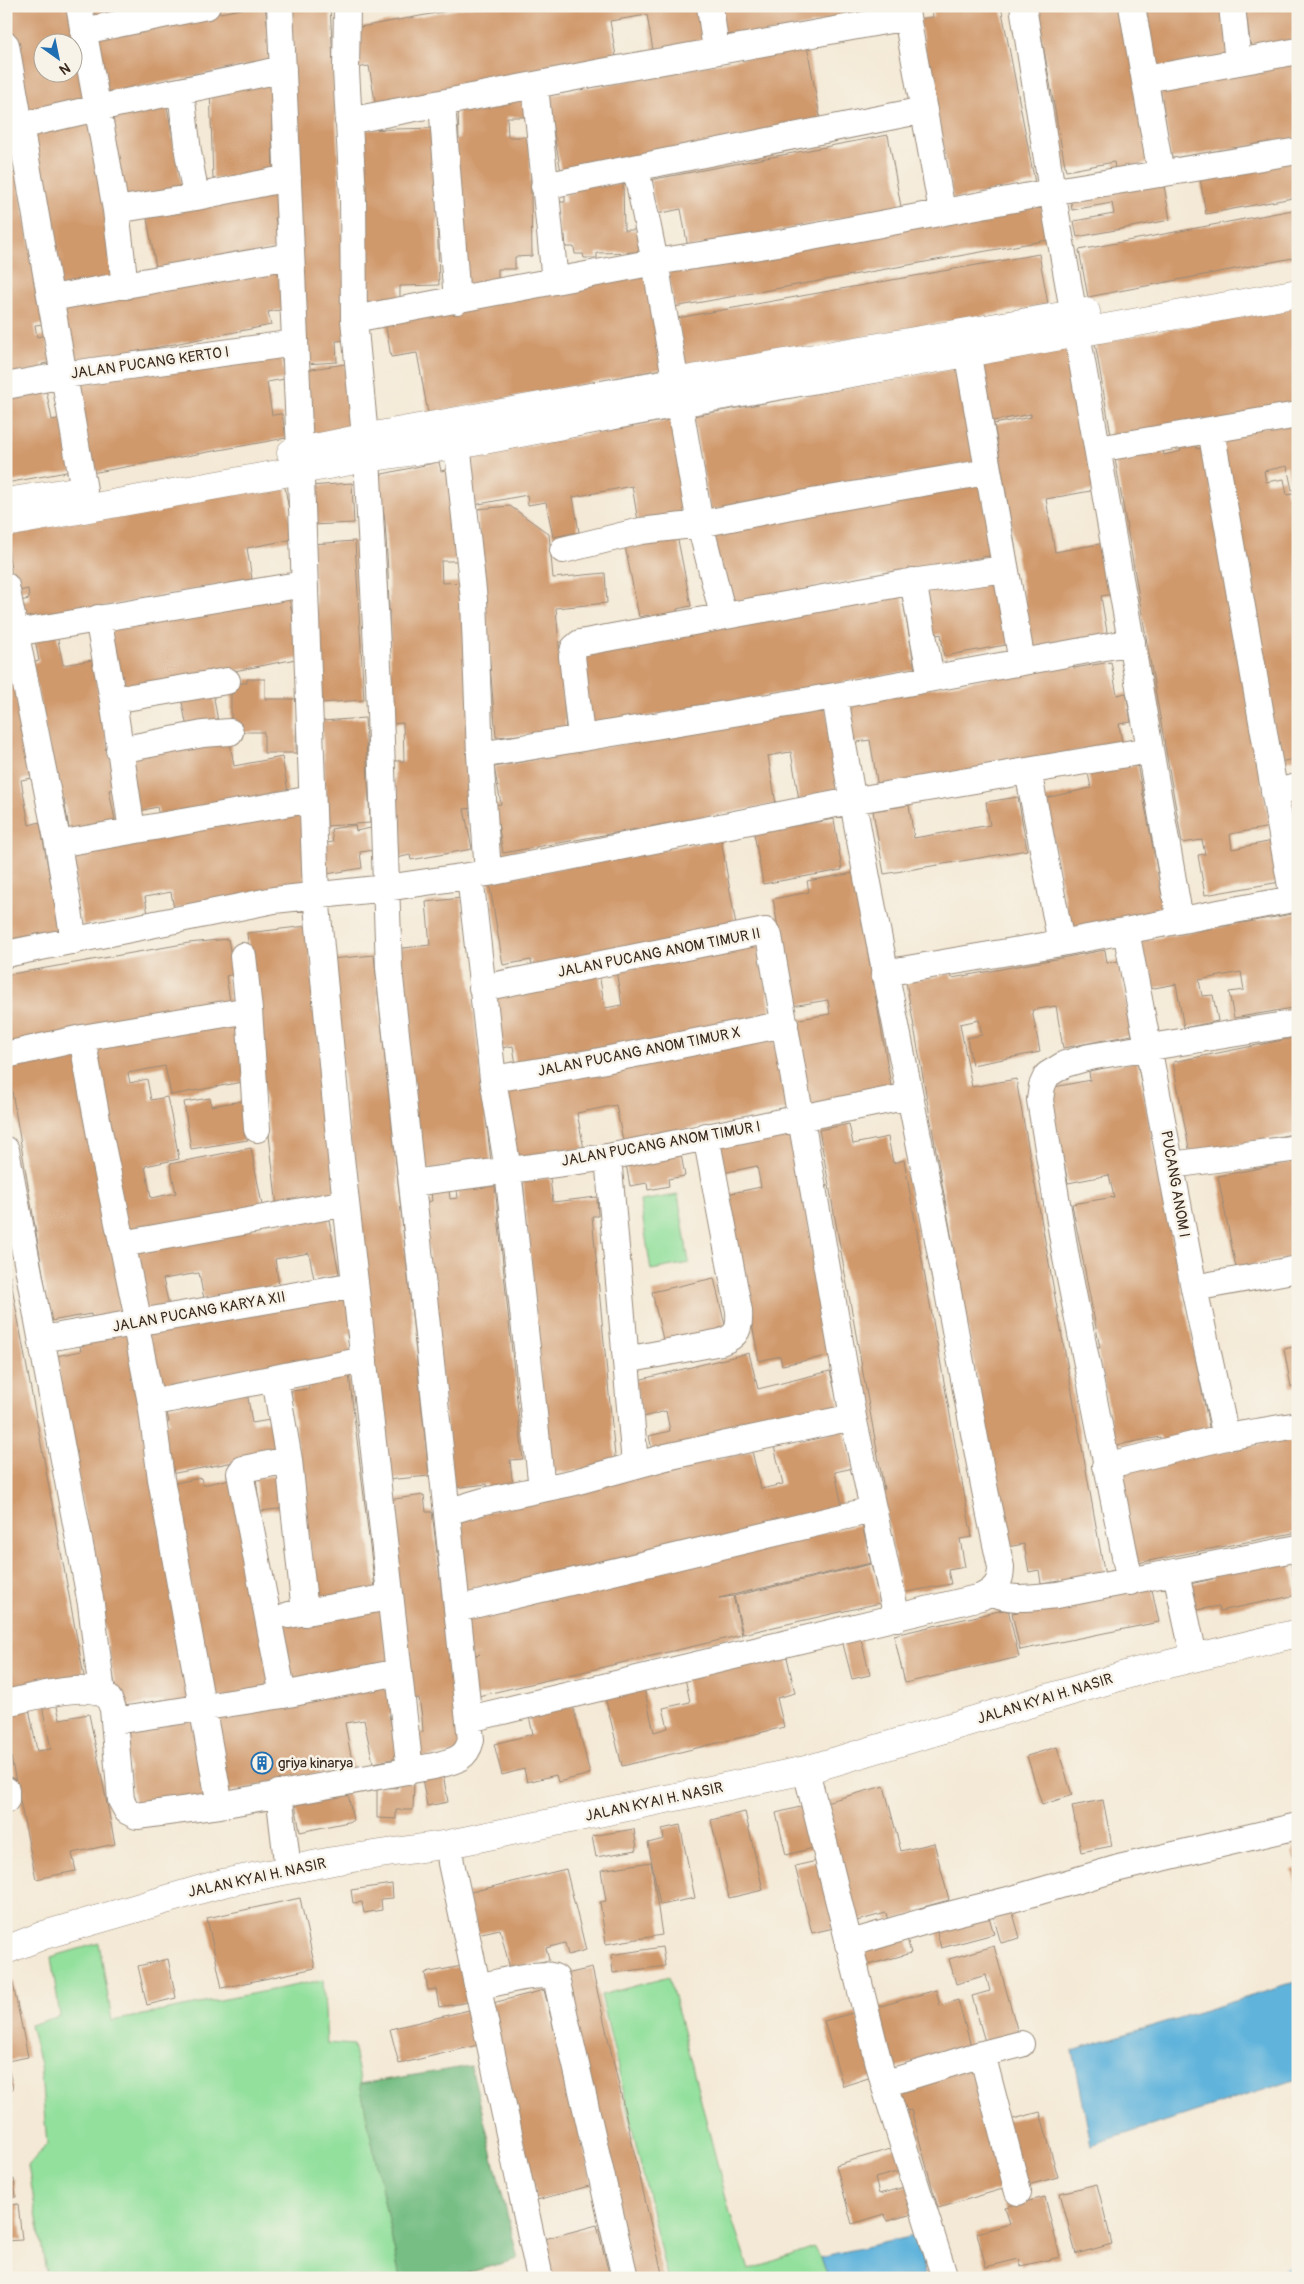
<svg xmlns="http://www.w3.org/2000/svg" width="1304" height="2284" viewBox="0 0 1304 2284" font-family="Pangolin,sans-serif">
	<rect width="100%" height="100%" fill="#f7f3e8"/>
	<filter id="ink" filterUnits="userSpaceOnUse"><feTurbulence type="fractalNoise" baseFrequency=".02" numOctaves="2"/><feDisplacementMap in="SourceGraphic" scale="10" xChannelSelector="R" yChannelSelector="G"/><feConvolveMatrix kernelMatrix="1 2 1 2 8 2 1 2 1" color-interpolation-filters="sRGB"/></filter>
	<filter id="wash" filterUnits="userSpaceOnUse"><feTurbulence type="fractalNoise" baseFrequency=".0096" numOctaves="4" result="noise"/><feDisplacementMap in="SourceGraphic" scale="20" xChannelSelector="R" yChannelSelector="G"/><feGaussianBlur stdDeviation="1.12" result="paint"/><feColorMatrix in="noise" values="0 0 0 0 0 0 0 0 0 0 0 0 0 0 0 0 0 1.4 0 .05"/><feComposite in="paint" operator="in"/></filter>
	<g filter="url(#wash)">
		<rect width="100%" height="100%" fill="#f4e9d6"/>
		<path fill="#93e09d" stroke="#67855e" d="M678,1195L689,1263L651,1270L640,1201Z
			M99,1943L112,2021L323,1980L327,2043L353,2045L400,2278H47L28,2166L47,2144L40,2064L30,2025L60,2016L51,1957Z
			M669,1977L730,2213L749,2270L813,2247L821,2257L828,2278H667L601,1995Z"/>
		<path fill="#76be84" stroke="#587451" d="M471,2066L518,2259L448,2278H400L360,2084Z"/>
		<path fill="#60b4dc" stroke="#4e6f7d" d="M1298,1982V2079L1091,2145L1073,2050Z
			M913,2236L924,2264L923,2278H828L821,2257Z"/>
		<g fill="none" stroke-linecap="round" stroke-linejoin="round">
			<path stroke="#60b4dc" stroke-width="24" d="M1292,2278L1298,2275"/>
		</g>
		<g id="blocks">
			<path fill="#d0996c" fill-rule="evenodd" d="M6,6H73L91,106L26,118ZM42,42H72V72H42Z
				M85,6H173L88,23Z
				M256,6H265L272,61L103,94L93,38Z
				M286,6H330L348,340L336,341L337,362L306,364Z
				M475,6H698L706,46L654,56L647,15L610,21L617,62L376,107L369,66L356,68L349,29Z
				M714,6H898L734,41L733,34L719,36Z
				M944,6H1001L1035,183L953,199L919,19L933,17L932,9Z
				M1036,6H1126L1154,162L1115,169L1114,162L1066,171Z
				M1142,6H1223L1232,56L1153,69Z
				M1245,6H1298V40L1251,48Z
				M807,46L821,123L561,172L547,96Z
				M1298,57V138L1171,159L1159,80Z
				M271,85L273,177L213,179L210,88Z
				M529,99V117H507L508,137H530L532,256L515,257V269H498V280L462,286L455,139H459L458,107L495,106V100Z
				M166,102L183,191L122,202L106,113Z
				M90,113L122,279L59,291L27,126Z
				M6,126L15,165L6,167Z
				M435,128L439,285L400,286V300H381V305L364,306L359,130Z
				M888,135L901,207L688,248L681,209L657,214L650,180Z
				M1298,156V197L1206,214L1199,173Z
				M17,173L44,324L35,325L37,337L46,335L51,362L42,364L43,369L6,375V175Z
				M1163,180L1170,220L1077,237L1074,221L1114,214L1112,203L1072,210L1070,196Z
				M623,184L624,230H642V252L597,253V258H584L583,254H575L574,247H566L565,235L559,236L558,202H565V194H573V185Z
				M274,188L279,217L275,218L281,248L157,273L146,213Z
				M1041,203L1048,240L674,307L668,269Z
				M1298,209V257L1088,297L1079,250Z
				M1039,254L1048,304L686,368L677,318Z
				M276,263L285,309L268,312L271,325L72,364L61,305Z
				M644,273L667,368L428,413L417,353L391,357L385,322Z
				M1298,306V408L1112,441L1095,343Z
				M280,347L285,379L267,382L272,415L282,414L286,438L86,474L71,384Z
				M1071,347L1096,490L1046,499L1055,552L1105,543L1114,594L1101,596L1108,638L1033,651L994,424L1031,417V414L988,422L978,364Z
				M345,364L353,429L310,435L305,370Z
				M963,367L975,462L710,510L693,416Z
				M46,389L52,420L62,418L72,471L6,483V396Z
				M674,419L690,512L638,521L632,486L573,497L579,532L553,537L546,502L528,505L527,495L474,505L465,457Z
				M1298,420V489L1292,490L1287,466L1264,471L1266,482L1284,479L1287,495L1298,493V758L1280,762L1218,436Z
				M1196,442L1197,449L1204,447L1270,827L1230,834L1232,849L1273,841L1280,882L1205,895L1198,855L1205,854L1202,840L1182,843L1115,459L1163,451L1164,455L1181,451L1179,445Z
				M439,462L441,471L449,469L458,561H441L442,583L467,582L473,808L464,809L472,849L411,860L410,855L397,858L394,761H404L403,723L392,724L388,571L385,522L378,475Z
				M981,480L994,555L725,604L712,531Z
				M284,482L294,539L247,548L252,579L33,620L32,616L23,618L20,601L29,599L28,589L14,592L6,534Z
				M352,483L354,523L311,525L309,486Z
				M510,506L549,534L553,578L605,573L607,603L556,608L566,731L496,737L477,509Z
				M676,530L691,606L677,609L678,614L650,620L649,615L639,617L624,541Z
				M355,541L364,700L321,703L312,544Z
				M999,577L1011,644L944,656L941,634L932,636L924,590Z
				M288,593L301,658L117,694L104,629Z
				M902,594L915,670L592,726L579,650Z
				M56,630L63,665L92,660L117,789L109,790L116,825L70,834L64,799L59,800L32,663L39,661L34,634Z
				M6,645L32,778L21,780L29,825L40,822L59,930L6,940Z
				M1111,662L1117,695L1126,693L1131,722L1119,724L1122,743L878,787L870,740L851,743L844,704L1073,663L1074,668Z
				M247,679H265V699H297L296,753H264V732H231V683H247Z
				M212,686L218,722L187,728L180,692Z
				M826,707L841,793L799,800L791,752L784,753L768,756L776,804L503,853L495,805L501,804L494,767Z
				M365,718L370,823L327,826L322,721Z
				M229,736L234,766L282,757L288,792L159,816L157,807L135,812L125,755Z
				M1137,764L1165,911L1070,928L1045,798L1091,788L1088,773Z
				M1018,797L1027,850L884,874L873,811L909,805L914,838L990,825L986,802Z
				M1298,798V857L1281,801Z
				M299,811L311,885L174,909L171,892L145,897L148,914L83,925L70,851Z
				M834,819L842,870L763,884L754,833Z
				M355,825L356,831L371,828L375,850L360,852L362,868L327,874L321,844L333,842L331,829Z
				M721,839L737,931L532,968L531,960L503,965L489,881Z
				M854,873L893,1097L810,1111L794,1020L830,1014L828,1000L792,1006L773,899L809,892L807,881Z
				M461,898L491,1162L420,1170L395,949L430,945L426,902Z
				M1298,913V1007L1234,1018L1229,992L1244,990L1241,972L1199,980L1202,996L1213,995L1218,1021L1184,1028L1176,984L1149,989L1141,941Z
				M307,926L337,1201L277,1208L247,933Z
				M228,939L234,974L226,976L231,1008L8,1046L6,975L189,943Z
				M759,945L773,1023L517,1071L513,1046L501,1048L492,995L599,974L605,1008L622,1005L616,971Z
				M1105,950L1107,963L1119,961L1132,1035L1063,1048L1056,1006L1032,1010L1040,1052L972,1065L967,1038L982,1035L979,1020L960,1024L972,1087L1016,1079L1105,1576L1060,1584V1580L1041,1583L1039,1570L1029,1572L1024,1544L1007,1547L906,982L951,974L952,978Z
				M374,955L429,1476L386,1480L331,959Z
				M236,1017L248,1081L171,1095L165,1066L128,1073L130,1083L147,1079L151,1100L167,1097L172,1120L179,1159L145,1166L151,1198L176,1193L170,1164L251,1148L263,1210L128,1237L91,1046Z
				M1298,1037V1133L1190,1154L1173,1062Z
				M774,1038L788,1109L623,1141L616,1105L577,1113L584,1149L514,1162L501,1091Z
				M78,1049L124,1315L92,1321L91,1314L51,1321L7,1062Z
				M1137,1061L1210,1432L1161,1442L1160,1437L1116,1445L1097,1348H1100L1072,1204L1114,1197L1109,1175L1068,1183L1049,1088L1090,1080L1089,1071Z
				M210,1098L211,1106L242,1101L248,1140L191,1149L184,1102Z
				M849,1124L853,1144L888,1137L893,1163L904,1160L972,1537L960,1539L965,1567L948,1570L951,1584L901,1593L882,1489H884L819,1130Z
				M791,1132L833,1355L782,1365L780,1356L759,1361L727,1194L761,1187L757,1166L723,1173L718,1147Z
				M680,1149L685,1176L668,1179L669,1186L648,1190L647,1183L630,1186L625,1159Z
				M1298,1161V1256L1236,1268L1218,1176Z
				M550,1178L553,1202L597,1197L598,1216H592L616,1467L550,1473L523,1181Z
				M495,1186L523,1459L510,1460L513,1488L488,1490L487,1484L453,1488L423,1202L432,1201L431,1192L449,1190L450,1199L458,1198L457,1190Z
				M328,1215L339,1274L314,1279L309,1253L275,1259L279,1286L204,1299L199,1273L163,1279L169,1306L145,1311L134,1251Z
				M6,1276H10L85,1682L6,1690Z
				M714,1278L726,1330L664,1344L652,1292Z
				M350,1292L358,1333L347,1335L352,1359L155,1398L142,1332Z
				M130,1332L196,1703L165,1709L163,1700L119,1708L56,1356L81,1351L79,1341Z
				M1298,1346V1386L1291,1387L1284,1349Z
				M749,1353L758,1389L830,1371L840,1410L653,1455L649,1436L670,1431L666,1411L643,1417L634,1381Z
				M349,1374L376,1596L317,1604L291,1391L309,1389L308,1380Z
				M247,1392L252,1423L276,1419L282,1453L170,1474L161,1423L169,1422L166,1407Z
				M844,1429L853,1468L835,1472L843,1511L465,1599L452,1520L752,1451L761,1489L783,1484L774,1446Z
				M1298,1437V1532L1133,1564L1115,1472Z
				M281,1475L286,1508L260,1511L256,1478Z
				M201,1478L203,1485L235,1478L276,1693L214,1699L170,1484Z
				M424,1495L426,1512H432L461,1752L418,1758L415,1733L423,1732L422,1717L419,1698L411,1699L387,1500Z
				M862,1524L871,1563L719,1598L733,1596L742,1635L474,1697L470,1657L480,1654L469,1656L461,1617Z
				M1290,1559L1297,1595L1220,1611L1219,1606L1190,1611L1185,1585L1213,1579V1575Z
				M871,1564L880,1603L743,1634L734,1596Z
				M1151,1585L1159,1622L1020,1650L1012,1613Z
				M383,1609L395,1670L285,1687L276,1626Z
				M1008,1609L1019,1657L905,1683L894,1635Z
				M860,1635L870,1675L852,1679L842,1640Z
				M786,1653L795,1693L777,1698L784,1727L622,1766L605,1697L644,1688L654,1732L668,1728L663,1708L690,1702L685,1678Z
				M386,1682L393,1714L389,1715L398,1758L373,1763L364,1720L345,1723L353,1767L227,1792L212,1717Z
				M56,1703L60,1719L89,1714L115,1844L72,1853L76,1871L36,1879L6,1733V1713L29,1708L37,1751L51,1749L42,1706Z
				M573,1706L590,1774L558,1782L556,1775L527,1782L524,1769L502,1775L494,1744L533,1734L529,1716Z
				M200,1719L212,1799L136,1812L123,1731Z
				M1057,1747L1072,1795L1042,1805L1027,1756Z
				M443,1774L448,1802L427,1806L422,1778Z
				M398,1782L414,1783L413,1810H396V1819L377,1818V1787L397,1788Z
				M884,1786L901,1851L934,1843L949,1900L916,1909L917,1913L888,1921L886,1913L853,1922L822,1803Z
				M348,1793L353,1821L300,1832L295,1803Z
				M1103,1800L1112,1846L1081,1852L1072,1806Z
				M808,1805L817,1847L786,1855L776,1813Z
				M745,1812L763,1890L729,1898L711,1820Z
				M680,1825L695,1898L660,1905L648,1843L664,1839L662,1829Z
				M634,1829L637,1850L596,1857L592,1836Z
				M1298,1839V1890H1297L1292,1870L1298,1868L1292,1854Z
				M821,1860L838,1927L812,1933L795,1866Z
				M651,1862L662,1935L606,1944L600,1902L606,1901L601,1870Z
				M566,1869L586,1950L568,1955L565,1943L546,1948L549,1960L510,1969L500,1929L477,1934L467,1893Z
				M392,1884L393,1898L381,1899L382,1910L364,1913L362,1902L353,1903L351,1890Z
				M300,1898L315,1968L222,1988L207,1918Z
				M1011,1906L1020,1938L1001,1943L992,1912Z
				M987,1910L994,1934L941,1948L935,1925Z
				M905,1931L911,1953L861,1967L855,1945Z
				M994,1946L1018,2033L985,2042L972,1996L990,1991L986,1975L956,1984L949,1959Z
				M662,1947L665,1966L613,1973L611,1955Z
				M168,1959L176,1998L147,2005L138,1966Z
				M462,1966L469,2002L439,2007L436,1989L428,1990L425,1973Z
				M592,1968L663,2278H632L562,1975Z
				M11,1974L28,2057L7,2061L13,2089L6,2091V1975Z
				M544,1990L593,2185L537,2200L489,2004Z
				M936,1990L940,2006L958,2000L971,2046L891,2069L874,2008Z
				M469,2010L478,2045L399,2064L390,2029Z
				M856,2012L875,2076L843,2086L824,2021Z
				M977,2062L1006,2188L938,2208L911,2110L902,2112L895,2085Z
				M1040,2112L1058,2177L1024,2186L1006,2121Z
				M897,2147L904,2170L875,2178L879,2194L908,2186L916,2213L887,2221L885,2214L852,2224L836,2165Z
				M14,2179L16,2197L6,2198V2180Z
				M1097,2184L1112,2244L1076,2254L1060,2193Z
				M1045,2197L1060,2257L1021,2266L1019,2259L986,2267L977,2233L1010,2224L1005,2207Z
				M18,2204L22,2240L6,2241V2206Z
				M597,2225L610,2278H550L541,2240Z"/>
		</g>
	</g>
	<g filter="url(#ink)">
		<use href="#blocks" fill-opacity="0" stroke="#988a7a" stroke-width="1"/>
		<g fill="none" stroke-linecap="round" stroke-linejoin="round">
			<g stroke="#988a7a" stroke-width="28">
				<path id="minor" d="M79,6L116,210L125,286
					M280,6L300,451L316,895L341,1158L410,1771
					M710,6L716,51
					M905,6L942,211
					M1023,6L1052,191L1180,920
					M1132,6L1161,174
					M1232,6L1238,62
					M83,31L207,6
					M6,45L84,490
					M1146,79L1298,51
					M535,86L555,281
					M181,92L188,152L196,197
					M442,103L457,301
					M348,121L602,72L907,17
					M20,126C107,104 196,89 283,69
					M636,168L655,262L700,524L723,615
					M544,186L924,110
					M116,210L196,197L288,178
					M51,298L291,256
					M354,319L655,262L785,242L1056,191L1298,151
					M964,334L1022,662
					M6,386L64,375L295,343
					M455,424L474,600L480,755
					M1211,430L1293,898
					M1098,449L1298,415
					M563,550L641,531L700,524L806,503L987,472
					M913,581L931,678
					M6,586L58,844L74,941
					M98,618L113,700L132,831
					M15,633L304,584
					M113,700L227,681
					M581,737L572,656L574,648L580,643L904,583L1005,569
					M119,750L203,734L230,732
					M1028,771L1061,943
					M1274,792L1298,787
					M58,844L312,799
					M488,873L480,755L835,696L1132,642
					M470,876L493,1079L508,1170L542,1489
					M1126,931L1194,1288L1226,1437
					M6,954L274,900L386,888L488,873L851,801L1150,750
					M243,956L249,1010L257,1129
					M884,973L1061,943L1298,898
					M82,1038L101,1141L139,1324L137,1331L151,1403
					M6,1055L82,1038L249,1010
					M493,1079L595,1062L785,1024
					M6,1150L91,1604L102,1693
					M608,1157L635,1464
					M1172,1165L1298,1148
					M412,1183L608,1157L909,1096
					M122,1244L346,1203
					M1194,1288L1298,1269
					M42,1339L355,1285
					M626,1360L721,1342C738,1336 740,1328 739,1311L706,1136
					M853,1417L897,1618
					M289,1460L305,1613
					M1105,1466L1226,1437L1298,1425
					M447,1512L484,1501L571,1483L666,1457L853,1417L769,936L765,931L482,988
					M1176,1573L1194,1656
					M1130,1582L1066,1258L1040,1100L1042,1086L1047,1075L1065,1064L1089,1057L1298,1023
					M991,1592C1012,1602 1034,1597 1057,1595L1298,1548
					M457,1609L872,1510
					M289,1615L389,1597
					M283,1695L399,1672
					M6,1703C28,1698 83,1682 103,1694C109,1697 111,1703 113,1709L121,1800L127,1811L137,1816L220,1805L434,1766C453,1761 466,1760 471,1740L389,968L379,685L367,458L354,319L353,196L346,70L347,6
					M469,1719L981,1597C995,1590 1001,1583 1001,1567C978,1465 962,1363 942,1261C907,1072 865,885 835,696
					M115,1721L283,1695L240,1473L243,1469L289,1460L275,1379
					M806,1770L884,2084L945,2278
					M6,1790V1800
					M279,1793L288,1870
					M220,1805L161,1479L151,1403L364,1360
					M449,1844L451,1863L540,2278
					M848,1944L936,1918L1016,1898L1119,1868L1298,1826
					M478,1987C492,1984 546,1969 556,1978L625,2278
					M982,2054L1021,2044
					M884,2084L982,2054L1018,2192"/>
			</g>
			<g stroke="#988a7a" stroke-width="29">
				<path id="major" d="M291,453L363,438L674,382L1086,312
					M6,502L81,490
					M6,523L367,458L458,445L678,403L967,353L1298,293
					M6,1950L44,1935L223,1883L333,1861L449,1844L806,1770L1139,1671L1298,1633"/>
			</g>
			<use href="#minor" stroke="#fff" stroke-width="26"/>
			<use href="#major" stroke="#fff" stroke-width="28"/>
		</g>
	</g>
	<defs>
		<g id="building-ring" transform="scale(1.125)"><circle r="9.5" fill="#f7f3e8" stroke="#1f6fb2" stroke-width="1.5"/><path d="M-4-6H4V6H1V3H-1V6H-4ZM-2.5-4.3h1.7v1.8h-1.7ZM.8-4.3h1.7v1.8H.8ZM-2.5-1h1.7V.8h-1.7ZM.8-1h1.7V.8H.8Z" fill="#1f6fb2"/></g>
	</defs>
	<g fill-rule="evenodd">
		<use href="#building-ring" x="262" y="1763"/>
	</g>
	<g text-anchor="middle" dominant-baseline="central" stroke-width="5" stroke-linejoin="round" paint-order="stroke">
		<g font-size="15" fill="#3b2a1e" stroke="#f7f3e8">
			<text transform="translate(150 363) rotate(-8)">JALAN PUCANG KERTO I</text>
			<text transform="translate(659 953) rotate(-11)">JALAN PUCANG ANOM TIMUR II</text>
			<text transform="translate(639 1052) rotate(-11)">JALAN PUCANG ANOM TIMUR X</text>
			<text transform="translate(661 1144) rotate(-10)">JALAN PUCANG ANOM TIMUR I</text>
			<text transform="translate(1175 1184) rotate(80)">PUCANG ANOM I</text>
			<text transform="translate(199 1312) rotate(-10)">JALAN PUCANG KARYA XII</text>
			<text transform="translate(1045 1699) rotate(-17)">JALAN KYAI H. NASIR</text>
			<text transform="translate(654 1802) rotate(-12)">JALAN KYAI H. NASIR</text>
			<text transform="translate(257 1878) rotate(-12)">JALAN KYAI H. NASIR</text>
		</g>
		<g font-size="15" fill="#3b2a1e" stroke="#f7f3e8" text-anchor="start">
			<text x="278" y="1763">griya kinarya</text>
		</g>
	</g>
	<rect width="1304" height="2284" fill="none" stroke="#f7f3e8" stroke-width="25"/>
	<g transform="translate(58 58) rotate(147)"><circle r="24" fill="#f7f3e8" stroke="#aca397"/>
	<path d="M0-4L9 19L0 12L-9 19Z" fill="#1f6fb2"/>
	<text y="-8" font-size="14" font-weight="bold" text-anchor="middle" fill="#3b2a1e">N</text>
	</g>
</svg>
